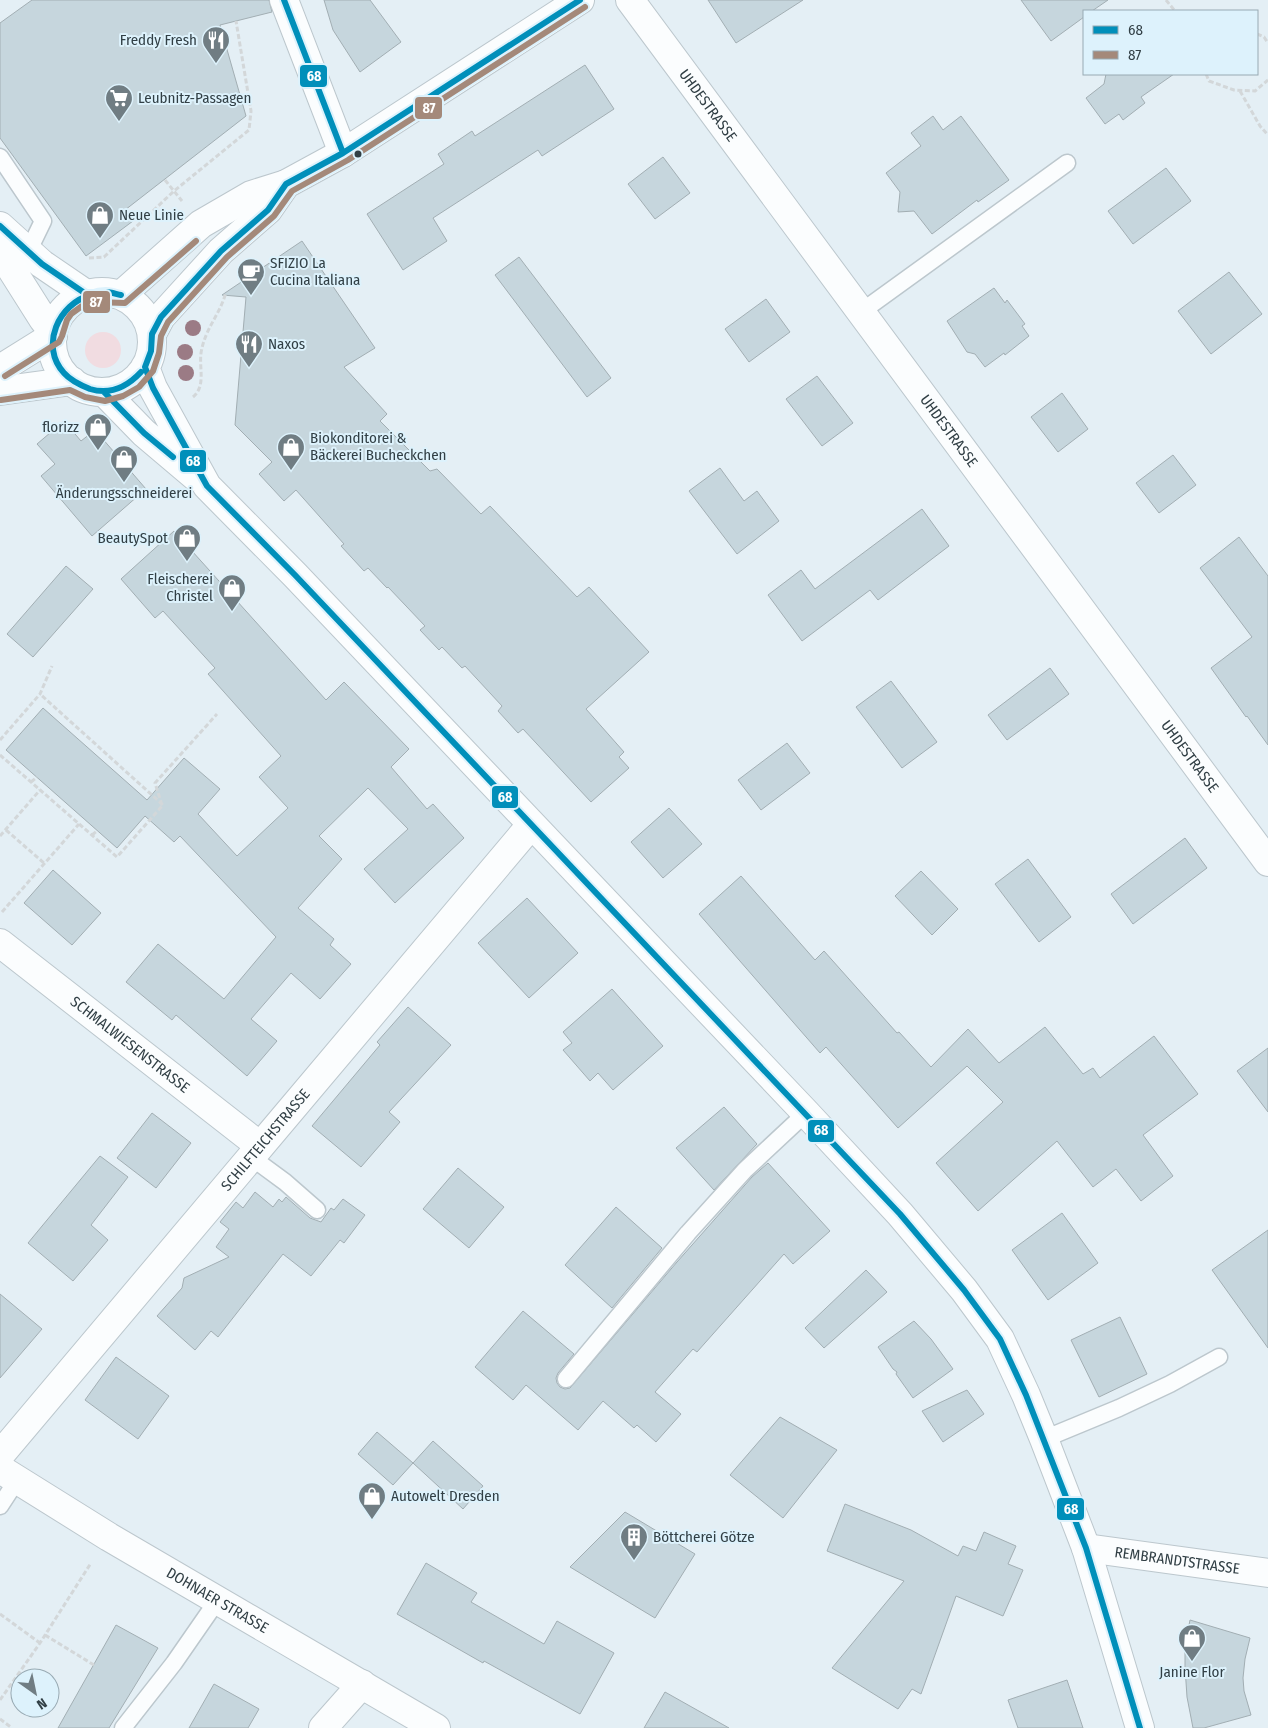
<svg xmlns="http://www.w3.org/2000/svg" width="1268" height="1728" viewBox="0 0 1268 1728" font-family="'Fira Sans Condensed',sans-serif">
	<rect width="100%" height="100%" fill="#e4eff5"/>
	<path fill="#f1dce1" d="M85 350a18 18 0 1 1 36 0a18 18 0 1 1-36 0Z"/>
	<path fill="#c6d6dd" stroke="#a2aeb3" d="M32,0H269L272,12L220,25L246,116L125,210L133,221L86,256L0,138V23Z
		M324,0H370L401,42L360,72L333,30Z
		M708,0H803L736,43Z
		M1021,0H1108L1092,11H1084V17L1051,41Z
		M585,65L614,109L542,156L538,150L433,218L447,241L403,270L367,214L444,164L438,154L472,131L475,136Z
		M1106,74H1174L1141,97L1145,103L1123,120L1119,114L1105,124L1086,98L1104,84Z
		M933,116L943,130L961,116L1009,180L978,202L977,200L932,234L914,211L898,212L900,192L886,173L921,146L911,133Z
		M663,157L690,193L655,219L628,184Z
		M1166,168L1191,201L1133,244L1108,211Z
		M302,241L375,348L344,367L387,414L380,421L430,471L437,469L481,514L490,506L577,597L589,587L649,652L586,709L624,752L619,757L629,768L591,802L523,729L518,733L498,711L502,706L465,666L462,668L442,647L439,650L420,630L425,626L388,587L387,588L368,568L364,571L341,546L344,544L296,490L284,501L259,474L272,462L235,425L246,297L222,295Z
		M519,257L611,378L587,397L495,275Z
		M1229,272L1262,314L1211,354L1178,311Z
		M994,288L1005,303L1007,300L1025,324L1022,326L1029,336L1005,355L1004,353L985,367L975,354L967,352L947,321Z
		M766,299L790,332L749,362L725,329Z
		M817,376L853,423L822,446L786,399Z
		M1062,393L1088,429L1058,452L1031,417Z
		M64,421L81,441L95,430L146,489L92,536L41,476L55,464L37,444Z
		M1173,455L1196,485L1159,513L1136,483Z
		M720,468L744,501L757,491L779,521L737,554L689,491Z
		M922,509L949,546L878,600L870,590L802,641L768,595L801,570L815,589Z
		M174,531L326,700L344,682L409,749L391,767L427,809L433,804L464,838L395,903L364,869L408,829L368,788L319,836L342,859L298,908L334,939L330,945L351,964L320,999L291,973L251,1019L277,1041L247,1076L176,1015L172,1020L126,982L158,944L224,999L276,937L180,836L174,842L145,816L117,848L6,750L43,708L147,800L184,758L220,789L198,814L237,856L288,808L259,777L281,756L208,674L215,668L163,611L155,618L121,579Z
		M1239,537L1268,576V745L1247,716L1246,717L1211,668L1252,637L1200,568Z
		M66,566L93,589L33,657L7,634Z
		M1050,668L1069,694L1007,740L988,715Z
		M891,681L937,742L902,768L856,707Z
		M787,743L810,773L761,810L738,780Z
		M669,808L702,844L663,878L631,842Z
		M1185,838L1207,868L1133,924L1111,894Z
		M1028,859L1071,917L1039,942L995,884Z
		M53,870L101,913L72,945L24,903Z
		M921,871L958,909L932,935L895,896Z
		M741,876L815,960L824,951L897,1033L899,1032L931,1067L968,1029L999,1063L1045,1027L1083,1074L1093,1068L1100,1078L1154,1036L1198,1094L1143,1135L1173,1176L1141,1201L1116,1169L1093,1187L1057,1141L978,1211L936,1163L1003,1102L967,1066L898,1128L826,1047L820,1053L699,914Z
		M527,898L578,953L529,998L478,943Z
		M612,989L663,1046L613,1090L598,1073L590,1081L563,1050L572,1043L563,1032Z
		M408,1007L451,1045L389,1112L400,1122L361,1167L312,1126L380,1045L377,1042Z
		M1268,1048V1112L1237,1071Z
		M724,1107L757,1144L714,1190L676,1148Z
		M152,1113L191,1143L156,1188L117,1158Z
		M100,1156L128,1177L91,1225L108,1240L73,1281L28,1243Z
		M768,1163L830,1231L793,1264L784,1254L697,1352L693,1349L655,1392L681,1414L656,1442L637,1425L634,1428L603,1401L578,1430L526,1385L513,1400L475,1367L523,1311L574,1354L558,1373L556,1378L557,1383L560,1387L565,1389L570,1388L677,1262L752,1177Z
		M458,1168L504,1207L469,1248L423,1209Z
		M255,1192L273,1207L279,1199L282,1202L286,1197L310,1218L321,1222L331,1208L334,1210L343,1199L365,1215L344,1243L340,1240L311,1276L283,1254L218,1337L211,1331L195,1350L157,1316L182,1288L184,1278L229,1257L216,1247L229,1229L220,1222L236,1202L243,1208Z
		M616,1207L662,1248L612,1308L565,1265Z
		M1062,1213L1098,1263L1048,1300L1012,1250Z
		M1268,1230V1348L1212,1270Z
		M866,1270L887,1292L824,1348L805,1328Z
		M0,1294L42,1329L0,1378Z
		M1120,1317L1147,1374L1099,1397L1071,1340Z
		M914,1321L931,1339L953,1369L913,1398L896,1374L897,1372L893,1369L878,1347Z
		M116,1357L169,1396L138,1439L85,1400Z
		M967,1390L984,1414L943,1442L922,1411Z
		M780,1417L837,1450L783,1518L730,1475Z
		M377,1432L413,1463L393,1485L358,1454Z
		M433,1441L483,1486L463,1509L413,1463Z
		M845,1504L911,1530L958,1556L963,1546L976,1551L984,1532L1016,1546L1008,1564L1023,1570L1003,1616L956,1596L921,1694L912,1689L898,1709L832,1668L904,1581L827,1551Z
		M625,1512L695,1554L655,1618L570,1567Z
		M426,1563L477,1593L471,1602L544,1644L557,1621L614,1653L580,1714L484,1661L483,1663L397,1614Z
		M1190,1620L1250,1638L1245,1659L1243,1678L1244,1691L1251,1715L1204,1728H1193L1187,1697L1185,1667V1645Z
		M116,1625L158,1648L109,1728H58Z
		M1067,1680L1083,1728H1018L1008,1700Z
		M214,1684L259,1709L248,1728H189Z
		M665,1692L729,1728H644Z"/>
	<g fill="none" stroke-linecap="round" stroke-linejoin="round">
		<g stroke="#bcc7cd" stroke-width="19">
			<path id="service" d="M0,157L43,221L28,252
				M861,312L1067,163
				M251,1157L285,1182L317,1210
				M566,1379L688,1233L745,1170L806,1113
				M1044,1439L1119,1408L1170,1384L1219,1357
				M0,1506L17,1480
				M123,1728L174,1663L217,1601"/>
		</g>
		<g stroke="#bcc7cd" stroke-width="30">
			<g id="minor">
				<path d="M284,0L343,153"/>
				<path id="s1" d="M630,0L1268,862"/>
				<path d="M121,295L201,224L251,195L286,184"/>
				<path d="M152,334L161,317L221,251L268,210L286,184L343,153L580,0"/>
				<path d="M0,369L53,336"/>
				<path d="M0,391L72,381"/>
				<path id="s2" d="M0,943L260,1146"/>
				<path id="s3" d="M0,1455L531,825"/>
				<path id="s4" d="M1086,1548L1268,1573"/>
				<path d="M323,1728L362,1684"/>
			</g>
		</g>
		<g stroke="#bcc7cd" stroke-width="30">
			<path id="tertiary" d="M0,226L42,264L86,294
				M0,251L43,319L53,332
				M52 342a50 50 0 1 1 100 0a50 50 0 1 1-100 0Z
				M145,367L153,388L207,486L295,575L806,1113L900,1214L964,1290L1000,1339L1026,1395L1044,1439L1086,1548L1140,1728
				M104,392L144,433L196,477"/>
		</g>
		<g stroke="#bcc7cd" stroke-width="30">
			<g id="secondary">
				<path id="s5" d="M0,1469L109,1537L436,1728"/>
			</g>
		</g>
		<path stroke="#d3d7d9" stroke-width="3" stroke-dasharray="5 2.5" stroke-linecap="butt" d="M1166,0L1175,11
			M1257,34L1264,37L1268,43
			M1206,74L1209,81L1234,90L1255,91L1268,80
			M1240,91L1260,126L1268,135
			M165,180L182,201
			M89,258L104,257L174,191L249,130L251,111L236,21
			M193,397C206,386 199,369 201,353C205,328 220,315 226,292
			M0,740L40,694L52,666
			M0,755L117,857L163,805L40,694
			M31,782L37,777
			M162,805L155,783L217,714
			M6,830L44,863
			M92,835L98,830
			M0,836L40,790
			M2,912L79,824
			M0,1614L40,1643
			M45,1635L94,1665
			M0,1700L40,1643L91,1563
			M0,1719L12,1728"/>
		<use href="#service" stroke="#fbfdfe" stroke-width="16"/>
		<use href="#minor" stroke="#fbfdfe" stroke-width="28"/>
		<use href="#tertiary" stroke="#fbfdfe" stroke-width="28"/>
		<use href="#secondary" stroke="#fbfdfe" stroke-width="28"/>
		<g stroke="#ddf2fc" stroke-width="10">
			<path id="bus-1" d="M284,0L343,153
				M580,0L343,153L286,184L268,210L221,251L161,317L152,334L151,351L145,367L153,388L207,486L295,575L900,1214L964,1290L1000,1339L1026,1395L1086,1548L1140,1728
				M0,226L42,264L86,294
				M121,295C116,294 111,292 106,292C101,292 96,293 91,295C59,303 39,346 64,373C71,381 80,385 90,389C110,395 127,387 141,372
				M104,392L144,433L173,457"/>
		</g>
		<g stroke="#ddf2fc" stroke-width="10">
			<path id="bus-2" d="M5,376L59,342L62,336L67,320L71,314L82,306L95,302L125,303L196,241
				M1,400L70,390L85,397L105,401L123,396L139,387L153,371L159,353L161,336L168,322L227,257L274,216L292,191L348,160L585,7"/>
		</g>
		<use href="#bus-1" stroke="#008fba" stroke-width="6"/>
		<use href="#bus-2" stroke="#a4897a" stroke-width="6"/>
	</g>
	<g fill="#9b7b85">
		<circle cx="193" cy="328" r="8"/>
		<circle cx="185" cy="352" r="8"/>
		<circle cx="186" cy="373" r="8"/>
	</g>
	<defs>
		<g id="restaurant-pin" transform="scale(1.4375)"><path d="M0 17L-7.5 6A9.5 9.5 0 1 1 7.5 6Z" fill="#707d83" stroke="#ddf2fc"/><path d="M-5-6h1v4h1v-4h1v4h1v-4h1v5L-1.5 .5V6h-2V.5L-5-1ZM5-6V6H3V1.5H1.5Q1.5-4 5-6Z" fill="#fff"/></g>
		<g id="supermarket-pin" transform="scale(1.4375)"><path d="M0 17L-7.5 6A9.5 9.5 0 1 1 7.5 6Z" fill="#707d83" stroke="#ddf2fc"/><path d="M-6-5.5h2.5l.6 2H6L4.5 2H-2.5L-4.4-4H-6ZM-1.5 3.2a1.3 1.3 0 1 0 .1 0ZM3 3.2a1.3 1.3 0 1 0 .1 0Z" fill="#fff"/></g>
		<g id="shop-pin" transform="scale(1.4375)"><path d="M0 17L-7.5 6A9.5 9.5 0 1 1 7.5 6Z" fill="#707d83" stroke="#ddf2fc"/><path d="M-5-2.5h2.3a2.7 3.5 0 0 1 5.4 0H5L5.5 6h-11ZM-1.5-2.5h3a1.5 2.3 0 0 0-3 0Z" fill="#fff"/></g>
		<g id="cafe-pin" transform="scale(1.4375)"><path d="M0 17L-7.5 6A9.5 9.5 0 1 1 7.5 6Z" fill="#707d83" stroke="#ddf2fc"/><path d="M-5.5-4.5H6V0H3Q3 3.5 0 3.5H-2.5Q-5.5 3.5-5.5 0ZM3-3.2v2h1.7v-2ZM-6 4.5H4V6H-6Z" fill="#fff"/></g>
		<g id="building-pin" transform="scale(1.4375)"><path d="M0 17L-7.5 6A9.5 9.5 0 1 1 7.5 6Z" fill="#707d83" stroke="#ddf2fc"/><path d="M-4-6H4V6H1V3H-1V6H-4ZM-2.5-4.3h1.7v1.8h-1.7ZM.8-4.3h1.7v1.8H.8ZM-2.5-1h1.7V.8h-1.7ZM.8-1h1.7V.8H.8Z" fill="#fff"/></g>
	</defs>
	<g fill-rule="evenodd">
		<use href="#restaurant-pin" x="216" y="40"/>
		<use href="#supermarket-pin" x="119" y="98"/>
		<use href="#shop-pin" x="100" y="215"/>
		<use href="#cafe-pin" x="251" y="272"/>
		<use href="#restaurant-pin" x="249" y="344"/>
		<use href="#shop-pin" x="98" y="427"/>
		<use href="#shop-pin" x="291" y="447"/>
		<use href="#shop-pin" x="124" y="459"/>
		<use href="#shop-pin" x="187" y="538"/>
		<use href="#shop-pin" x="232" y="588"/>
		<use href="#shop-pin" x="372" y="1496"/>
		<use href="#building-pin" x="634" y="1537"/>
		<use href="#shop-pin" x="1192" y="1638"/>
	</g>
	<circle fill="#313f45" stroke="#ddf2fc" stroke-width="2" cx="358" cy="154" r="4.5"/>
	<g text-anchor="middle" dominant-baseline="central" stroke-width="4" stroke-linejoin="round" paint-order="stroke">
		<g font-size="15" fill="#313f45" stroke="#ddf2fc" text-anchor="start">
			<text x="197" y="40" text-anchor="end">Freddy Fresh</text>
			<text x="138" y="98">Leubnitz-Passagen</text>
			<text x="119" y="215">Neue Linie</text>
			<text x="270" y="263">SFIZIO La<tspan x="270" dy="17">Cucina Italiana</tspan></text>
			<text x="268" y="344">Naxos</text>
			<text x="79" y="427" text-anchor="end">florizz</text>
			<text x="310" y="438">Biokonditorei &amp;<tspan x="310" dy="17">Bäckerei Bucheckchen</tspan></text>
			<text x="124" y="493" text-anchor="middle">Änderungsschneiderei</text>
			<text x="168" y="538" text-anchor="end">BeautySpot</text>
			<text x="213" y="579" text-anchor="end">Fleischerei<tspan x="213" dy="17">Christel</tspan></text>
			<text x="391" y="1496">Autowelt Dresden</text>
			<text x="653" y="1537">Böttcherei Götze</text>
			<text x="1192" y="1672" text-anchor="middle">Janine Flor</text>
		</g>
		<g font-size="15" fill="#313f45" stroke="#ddf2fc">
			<text stroke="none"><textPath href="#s1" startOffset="131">UHDESTRASSE</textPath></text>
			<text stroke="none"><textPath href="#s1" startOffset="536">UHDESTRASSE</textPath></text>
			<text stroke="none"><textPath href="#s1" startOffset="941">UHDESTRASSE</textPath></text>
			<text stroke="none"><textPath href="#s2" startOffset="165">SCHMALWIESENSTRASSE</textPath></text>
			<text stroke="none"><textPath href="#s3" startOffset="412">SCHILFTEICHSTRASSE</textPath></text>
			<text stroke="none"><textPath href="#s4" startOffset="92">REMBRANDTSTRASSE</textPath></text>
			<text stroke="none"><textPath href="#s5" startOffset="254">DOHNAER STRASSE</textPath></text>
		</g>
	</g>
	<g stroke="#ddf2fc" stroke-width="2">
		<rect x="299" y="64" width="29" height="24" rx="5" fill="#008fba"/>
		<rect x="414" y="96" width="29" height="24" rx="5" fill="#a4897a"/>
		<rect x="82" y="290" width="29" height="24" rx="5" fill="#a4897a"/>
		<rect x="179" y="449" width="28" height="24" rx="5" fill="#008fba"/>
		<rect x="491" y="785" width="28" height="24" rx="5" fill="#008fba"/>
		<rect x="807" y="1119" width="28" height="24" rx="5" fill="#008fba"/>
		<rect x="1056" y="1497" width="29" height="24" rx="5" fill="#008fba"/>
	</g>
	<g font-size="14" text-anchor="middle" font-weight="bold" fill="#fff">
		<text x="314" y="81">68</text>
		<text x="429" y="113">87</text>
		<text x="96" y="307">87</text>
		<text x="193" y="466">68</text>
		<text x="505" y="802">68</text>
		<text x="821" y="1135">68</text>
		<text x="1071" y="1514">68</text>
	</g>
	<rect x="1083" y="10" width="175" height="65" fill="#ddf2fc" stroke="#98aab3"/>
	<rect x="1093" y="26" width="25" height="8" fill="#008fba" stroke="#98aab3"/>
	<text x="1128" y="35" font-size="15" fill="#313f45">68</text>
	<rect x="1093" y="51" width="25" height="8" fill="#a4897a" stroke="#98aab3"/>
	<text x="1128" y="60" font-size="15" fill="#313f45">87</text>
	<g transform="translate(35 1693) rotate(147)"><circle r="24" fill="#ddf2fc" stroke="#98aab3"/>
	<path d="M0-4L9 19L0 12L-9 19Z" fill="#707d83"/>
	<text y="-8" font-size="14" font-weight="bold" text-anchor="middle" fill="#313f45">N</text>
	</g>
</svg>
